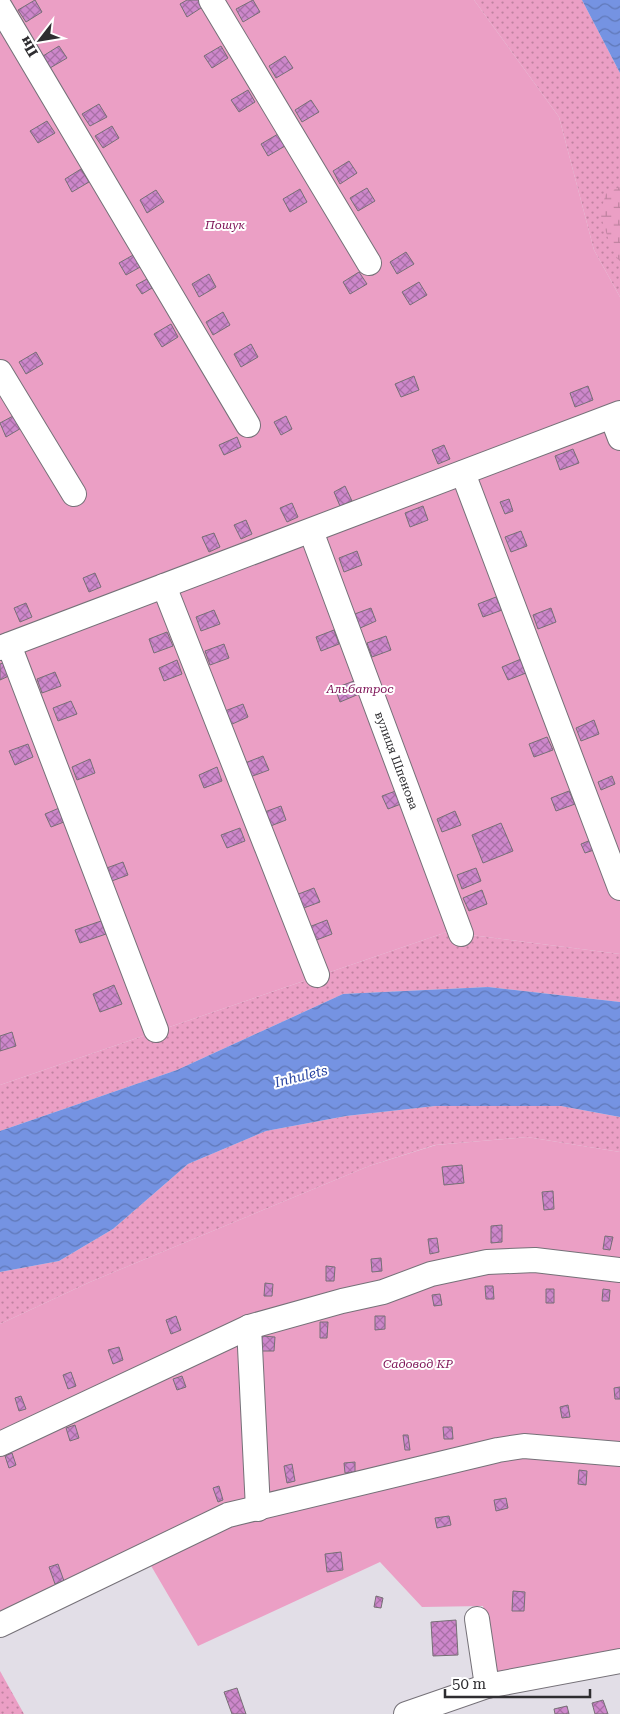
<svg xmlns="http://www.w3.org/2000/svg" width="620" height="1714" viewBox="0 0 620 1714" font-family="'Roboto Serif',serif">
	<defs>
		<pattern id="grass-dots" width="8" height="8" patternUnits="userSpaceOnUse" patternTransform="scale(1.25)"><rect width="8" height="8" fill="#eb9fc5"/><path d="M2 2h.1M6 6h.1" fill="none" stroke="#bf82a0" stroke-width="1.8" stroke-linecap="round"/></pattern>
		<pattern id="wetland-marsh" width="20" height="14" patternUnits="userSpaceOnUse" patternTransform="scale(1.25)"><rect width="20" height="14" fill="#eb9fc5"/><path d="M1 5h8M5 5V1M11 12h8M15 12V8" fill="none" stroke="#bf82a0"/></pattern>
		<pattern id="water-waves" width="16" height="10" patternUnits="userSpaceOnUse" patternTransform="scale(1.25)"><rect width="16" height="10" fill="#7593e2"/><path d="M0 5q4-4 8 0t8 0" fill="none" stroke="#6078b8"/></pattern>
		<pattern id="building-cross-hatch" width="8" height="8" patternUnits="userSpaceOnUse" patternTransform="scale(1.25)"><rect width="8" height="8" fill="#cd87cb"/><path d="M0 0l8 8M0 8l8-8" fill="none" stroke="#a76fa5"/></pattern>
	</defs>
	<rect width="100%" height="100%" fill="#e2dee7"/>
	<path fill="url(#grass-dots)" d="M474,0H582L620,73V297L594,250L559,117Z
		M447,932L620,954V1002L488,987L343,994L177,1070L0,1131V1085Z
		M435,1106H561L620,1117V1152L527,1137L435,1145L369,1166L90,1282L0,1324V1272L59,1261L113,1229L188,1164L266,1131L346,1116Z
		M0,1671L24,1714H0Z"/>
	<path fill="url(#wetland-marsh)" d="M620,187V262L611,247L600,214L606,193Z"/>
	<path fill="#eb9fc5" d="M0,0H474L559,117L594,250L620,297V954L447,932L0,1085Z
		M527,1137L620,1152V1655L492,1677L483,1606L422,1607L380,1562L198,1646L150,1564L0,1635V1324L90,1282L369,1166L436,1145Z"/>
	<path fill="url(#water-waves)" d="M582,0H620V73Z
		M488,987L620,1002V1117L561,1106H435L346,1116L266,1131L188,1164L113,1229L59,1261L0,1272V1131L177,1070L343,994Z"/>
	<path fill="url(#building-cross-hatch)" stroke="#766f75" d="M35,0L42,12L26,22L18,10Z
		M187,0H200L204,6L187,17L180,4Z
		M253,0L260,12L243,22L236,9Z
		M59,46L67,58L50,68L43,56Z
		M221,46L228,58L212,68L204,56Z
		M285,56L293,68L276,78L269,66Z
		M248,90L255,102L239,112L231,100Z
		M311,100L319,112L302,122L295,110Z
		M99,104L107,117L90,126L82,114Z
		M47,121L55,133L38,143L30,131Z
		M112,126L119,138L103,148L95,136Z
		M278,134L285,146L268,156L261,144Z
		M349,161L357,173L340,184L333,171Z
		M81,169L89,182L72,192L65,179Z
		M367,188L375,201L358,211L350,198Z
		M300,189L307,202L290,212L283,199Z
		M156,190L164,202L147,213L140,200Z
		M406,252L414,264L397,274L390,262Z
		M135,254L142,266L126,275L119,263Z
		M359,272L367,284L350,294L343,282Z
		M209,274L216,287L199,297L192,284Z
		M147,279L152,288L142,294L136,285Z
		M419,282L427,295L410,305L402,292Z
		M223,312L230,325L213,335L206,322Z
		M171,324L178,337L162,347L154,334Z
		M251,344L258,357L241,367L234,354Z
		M36,352L43,364L26,374L19,362Z
		M414,376L419,390L401,397L395,384Z
		M588,386L593,400L575,407L570,393Z
		M15,415L23,427L6,437L0,423Z
		M286,416L292,429L281,435L274,422Z
		M237,437L241,447L224,455L219,445Z
		M444,445L450,459L438,464L432,450Z
		M573,449L579,463L560,470L555,456Z
		M345,486L352,501L340,506L334,492Z
		M509,499L513,511L505,514L500,502Z
		M292,503L298,517L287,522L280,508Z
		M423,506L428,520L410,527L405,513Z
		M246,520L252,534L241,539L234,525Z
		M521,531L527,546L511,552L505,537Z
		M214,533L220,547L209,552L202,537Z
		M357,551L362,565L344,572L339,558Z
		M95,573L101,587L89,592L83,578Z
		M496,597L502,610L483,617L478,604Z
		M26,603L32,617L20,622L14,608Z
		M371,608L376,621L358,629L352,615Z
		M551,608L556,622L538,629L533,615Z
		M214,610L220,624L201,631L196,617Z
		M334,630L339,644L321,651L316,637Z
		M167,632L173,646L154,653L149,639Z
		M386,636L391,650L372,657L367,643Z
		M224,644L229,658L210,665L205,651Z
		M521,659L526,673L508,680L502,667Z
		M177,660L182,674L164,681L159,668Z
		M6,662L11,675L0,680V664Z
		M55,672L61,686L42,693L37,679Z
		M354,681L359,694L340,702L335,688Z
		M71,701L77,714L58,721L53,708Z
		M243,704L248,717L230,725L225,711Z
		M594,720L599,734L581,741L576,728Z
		M547,737L553,750L534,757L529,744Z
		M28,744L33,757L15,765L9,751Z
		M263,756L269,770L250,777L245,763Z
		M90,759L95,773L77,780L72,767Z
		M217,767L222,781L204,788L199,775Z
		M612,776L615,784L601,790L598,782Z
		M401,789L406,802L388,809L382,796Z
		M569,791L575,804L556,811L551,798Z
		M64,806L69,820L51,827L45,814Z
		M281,806L286,820L268,827L262,813Z
		M455,811L461,825L442,832L437,819Z
		M501,823L513,851L483,863L472,835Z
		M240,828L245,841L227,848L221,835Z
		M591,840L594,850L585,853L581,844Z
		M123,862L128,875L109,882L104,869Z
		M476,868L481,881L462,889L457,875Z
		M314,888L320,902L301,909L296,895Z
		M482,890L487,904L469,911L463,898Z
		M327,920L332,934L314,941L309,927Z
		M101,921L106,934L80,943L75,930Z
		M114,985L122,1004L100,1012L93,994Z
		M12,1032L16,1046L0,1051V1036Z
		M462,1165L464,1183L444,1185L442,1167Z
		M553,1191L554,1209L544,1210L542,1192Z
		M502,1225V1242L491,1243V1226Z
		M605,1236L613,1237L610,1250L603,1249Z
		M437,1238L439,1252L430,1254L428,1239Z
		M381,1258L382,1271L372,1272L371,1259Z
		M326,1266L335,1267L334,1281H326Z
		M265,1283L273,1284L272,1296H264Z
		M485,1286H493L494,1299H486Z
		M546,1289H554V1303H546Z
		M603,1289L610,1290L609,1301H602Z
		M440,1294L442,1305L434,1306L432,1295Z
		M176,1316L181,1330L171,1334L166,1320Z
		M375,1316H385V1329L375,1330Z
		M320,1322H328L327,1338H320Z
		M262,1336L275,1337L274,1351H261Z
		M119,1347L123,1360L113,1364L108,1350Z
		M71,1372L76,1386L68,1389L63,1375Z
		M182,1376L186,1387L177,1390L173,1379Z
		M620,1387V1399H615L614,1388Z
		M21,1396L26,1409L19,1411L15,1398Z
		M568,1405L570,1417L562,1418L560,1407Z
		M75,1425L79,1438L70,1441L66,1428Z
		M443,1427H452L453,1439H444Z
		M403,1435H408L410,1450H405Z
		M12,1453L16,1465L9,1468L5,1456Z
		M355,1462V1472L345,1473L344,1463Z
		M292,1464L295,1481L287,1483L284,1466Z
		M579,1470L587,1471L586,1485L578,1484Z
		M219,1486L223,1500L218,1502L213,1488Z
		M506,1498L508,1508L496,1511L494,1500Z
		M449,1516L451,1525L437,1528L435,1518Z
		M341,1552L343,1570L327,1572L325,1554Z
		M58,1564L64,1581L55,1584L49,1567Z
		M513,1591L525,1592L524,1611H512Z
		M376,1596L383,1598L381,1608L374,1607Z
		M456,1620L458,1655L433,1656L431,1622Z
		M237,1688L246,1714H232L224,1692Z
		M603,1700L608,1714H595L592,1703Z
		M567,1706L569,1714H555L554,1709Z"/>
	<g fill="none" stroke-linecap="round" stroke-linejoin="round">
		<g stroke="#757178" stroke-width="26">
			<g id="minor">
				<path d="M211,0L369,263"/>
				<path d="M0,7L248,425"/>
				<path d="M0,372L74,494"/>
				<path d="M612,417L620,438"/>
				<path d="M463,473L620,888"/>
				<path id="s1" d="M311,531L461,934"/>
				<path d="M164,586L317,975"/>
				<path d="M9,645L156,1030"/>
				<path d="M0,648L620,413"/>
				<path d="M249,1327L258,1509"/>
				<path d="M0,1444L249,1327L342,1301L383,1292L431,1274L487,1262L535,1260L620,1270"/>
				<path d="M477,1619L487,1686"/>
				<path d="M0,1625L228,1515L498,1450L524,1446L620,1454"/>
				<path d="M406,1714L487,1686L620,1661"/>
			</g>
		</g>
		<use href="#minor" stroke="#fff" stroke-width="24"/>
	</g>
	<g text-anchor="middle" dominant-baseline="central" stroke-width="4" stroke-linejoin="round" paint-order="stroke">
		<g font-size="12" font-style="italic" fill="#7c1054" stroke="#fff">
			<text x="225" y="225">Пошук</text>
			<text x="360" y="689">Альбатрос</text>
			<text x="418" y="1364">Садовод КР</text>
		</g>
		<g font-size="12" fill="#2e2d30" stroke="#fff">
			<text stroke="none"><textPath href="#s1" startOffset="245">вулиця Шпенова</textPath></text>
		</g>
		<g font-size="14" font-style="italic" fill="#2b47a3" stroke="#fff">
			<text transform="translate(301 1076) rotate(-14)">Inhulets</text>
		</g>
	</g>
	<g transform="translate(40 40) rotate(239)" stroke="#ffffff" stroke-width="4" paint-order="stroke">
	<path d="M0-4L9 19L0 12L-9 19Z" fill="#2e2d30"/>
	<text y="-8" font-size="14" font-weight="bold" text-anchor="middle" fill="#2e2d30">Пн</text>
	</g>
	<path d="M445 1689v8h145v-8" fill="none" stroke="#2e2d30" stroke-width="2.5"/>
	<text x="452" y="1689" font-size="15" fill="#2e2d30" stroke="#ffffff" stroke-width="4" paint-order="stroke">50 m</text>
</svg>
